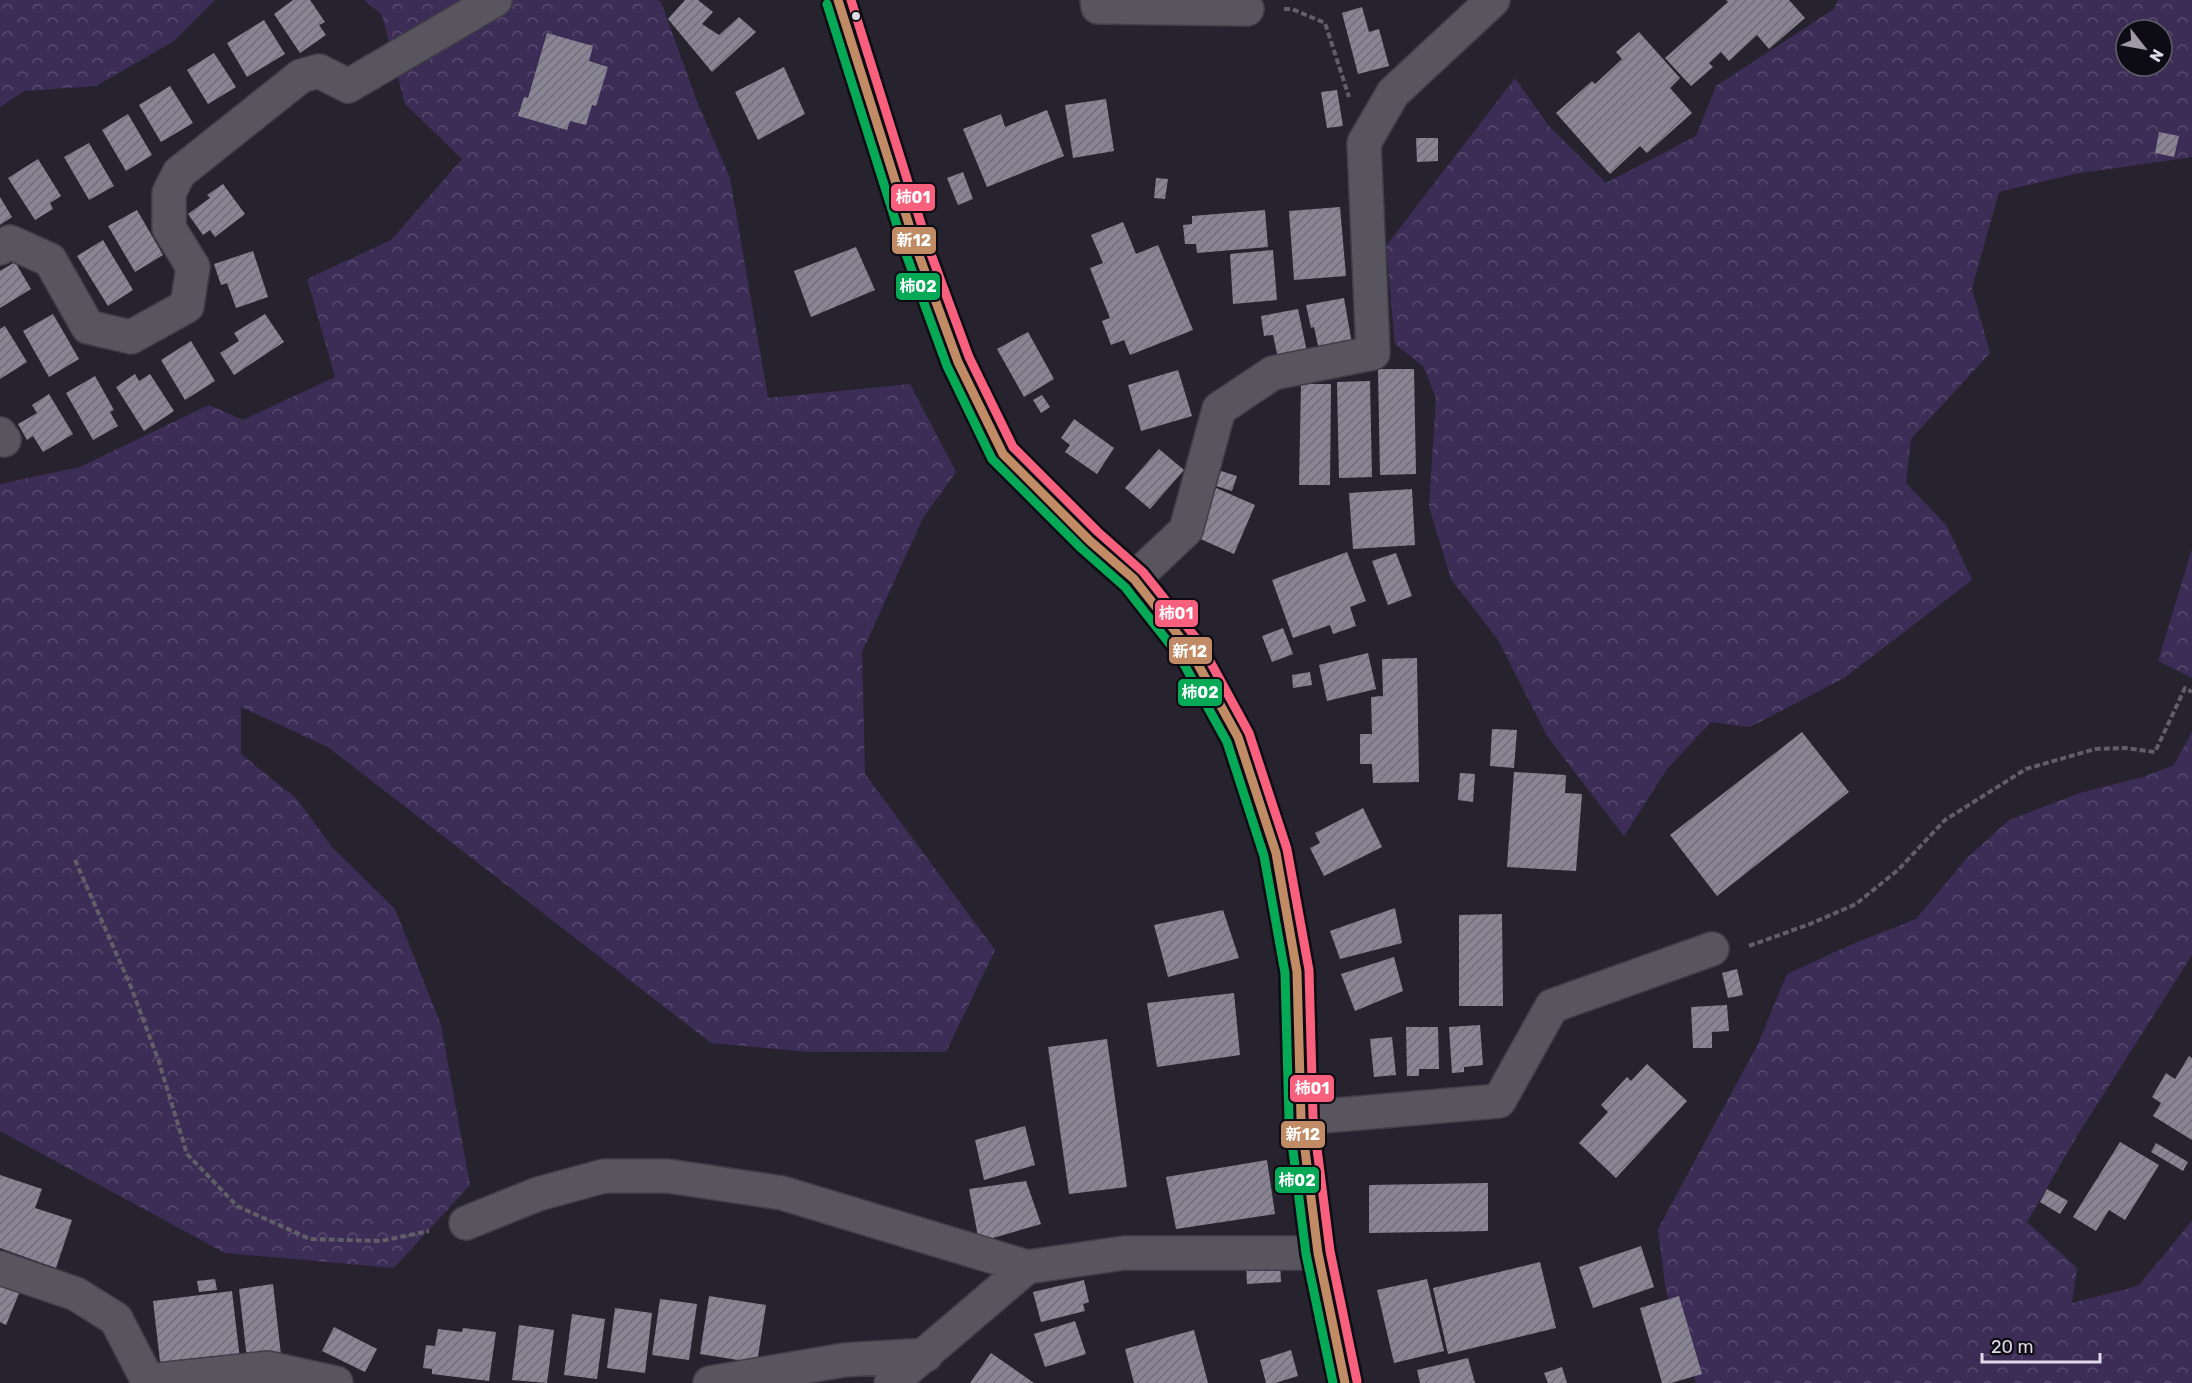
<svg xmlns="http://www.w3.org/2000/svg" width="2192" height="1383" viewBox="0 0 2192 1383" font-family="Rubik,'Noto Sans JP',sans-serif">
	<defs>
		<pattern id="forest-crowns" width="20" height="18" patternUnits="userSpaceOnUse" patternTransform="scale(1.5)"><rect width="20" height="18" fill="#3c2d57"/><path d="M2 6a3 3 0 1 1 6 0M12 15a3 3 0 1 1 6 0" fill="none" stroke="#584b6f"/></pattern>
		<pattern id="building-hatch" width="6" height="6" patternUnits="userSpaceOnUse" patternTransform="scale(1.5)"><rect width="6" height="6" fill="#8a8595"/><path d="M-1 1l2-2M0 6l6-6M5 7l2-2" fill="none" stroke="#716e79"/></pattern>
	</defs>
	<rect width="100%" height="100%" fill="#26232e"/>
	<path fill="url(#forest-crowns)" fill-rule="evenodd" d="M0,0H215L174,41L96,86L24,91L0,107Z
		M364,0H657L661,2L698,104L730,178L768,398L910,384L956,472L923,518L862,652L865,774L995,950L946,1052H809L711,1043L328,747L241,707V754L297,799L332,847L395,909L441,1025L470,1185L394,1268L225,1253L0,1131V484L80,467L209,405L243,420L335,377L307,279L391,240L462,159L405,104L382,15Z
		M1838,0H2192V157L2074,174L1999,192L1972,288L1990,353L1911,439L1906,483L1947,526L1972,580L1844,678L1750,727L1711,722L1667,769L1624,836L1547,736L1498,640L1451,579L1429,507L1436,398L1423,366L1395,344L1386,246L1515,78L1548,125L1606,183L1696,136L1716,86L1834,9ZM2126,30H2162V66H2126Z
		M2192,549V678L2158,661Z
		M2192,732V955L2077,1136L2027,1222L2077,1268L2072,1303L2138,1286L2192,1221V1383H1696L1666,1291L1658,1229L1758,1044L1787,974L1855,943L1916,919L1966,859L2009,820L2080,793L2146,776L2174,765Z"/>
	<path fill="url(#building-hatch)" d="M293,0H310L325,22L319,25L326,35L300,53L274,14Z
		M685,0H698L713,12L702,24L719,35L739,17L756,32L712,72L668,19Z
		M1726,0H1789L1805,18L1769,49L1757,35L1729,61L1721,52L1709,63L1713,67L1691,86L1665,58L1728,2Z
		M1362,7L1369,32L1379,29L1389,66L1358,74L1342,13Z
		M264,20L285,54L247,77L227,43Z
		M1639,32L1680,78L1670,88L1692,113L1647,153L1640,146L1610,174L1556,113L1592,81L1595,84L1622,59L1616,52Z
		M547,33L593,46L589,61L608,67L596,106L592,105L586,125L570,121L567,130L518,116L524,97L528,98Z
		M214,53L236,87L208,104L187,70Z
		M784,67L805,114L758,140L735,92Z
		M170,86L193,123L161,142L139,105Z
		M1337,90L1343,126L1327,128L1321,92Z
		M1106,99L1114,151L1073,158L1065,105Z
		M1047,110L1064,156L987,187L963,129L1001,114L1005,127Z
		M128,114L152,155L126,171L102,130Z
		M2159,132L2179,136L2174,157L2155,153Z
		M1416,138H1438V161L1417,162Z
		M89,143L114,186L89,200L64,157Z
		M38,159L61,196L50,203L53,209L35,220L8,178Z
		M963,172L973,199L958,205L947,178Z
		M1156,178L1168,179L1165,199L1154,198Z
		M223,184L245,214L215,237L210,230L203,235L188,214L210,198L207,195Z
		M0,197L12,217L0,225Z
		M1340,207L1346,276L1294,280L1289,211Z
		M137,210L163,255L135,272L108,226Z
		M1265,210L1268,247L1197,253L1196,244H1185L1183,225L1192,224V216Z
		M1123,222L1136,254L1158,245L1193,330L1130,355L1124,340L1111,345L1102,321L1110,318L1090,268L1103,263L1091,235Z
		M103,240L133,290L108,306L77,256Z
		M856,247L875,290L811,317L794,271Z
		M1273,250L1277,300L1233,304L1230,254Z
		M253,251L268,297L236,308L227,283L221,285L214,264Z
		M15,262L31,289L0,308V271Z
		M1344,298L1352,344L1319,350L1314,327L1311,328L1306,305Z
		M1298,309L1307,352L1278,358L1273,335L1264,336L1261,316Z
		M53,314L79,359L49,377L23,331Z
		M265,314L284,342L234,375L220,353L239,341L234,333Z
		M5,326L27,362L0,379V329Z
		M1028,332L1054,379L1024,397L997,349Z
		M191,341L215,381L185,400L161,360Z
		M1378,369H1414L1416,474L1380,475Z
		M1178,370L1192,416L1141,431L1128,385Z
		M135,374L139,381L150,374L174,411L144,431L116,387Z
		M95,376L114,410L110,412L118,426L93,440L66,393Z
		M1370,381L1372,477L1339,478L1337,382Z
		M1301,384H1331L1330,485H1299Z
		M49,394L73,434L43,452L33,436L27,440L18,424L37,413L32,405Z
		M1042,395L1050,407L1041,413L1033,400Z
		M1074,419L1114,448L1097,474L1065,452L1070,445L1061,438Z
		M1159,449L1184,470L1150,509L1125,488Z
		M1221,471L1237,476L1232,491L1216,486Z
		M1216,488L1255,505L1234,554L1196,537Z
		M1412,489L1415,545L1353,549L1349,493Z
		M1347,552L1366,601L1350,607L1356,626L1333,634L1330,625L1293,638L1272,580Z
		M1396,553L1412,596L1388,605L1372,561Z
		M1283,628L1293,654L1272,662L1262,636Z
		M1368,653L1376,689L1327,701L1319,665Z
		M1417,658L1419,782L1373,783L1372,764H1360V734H1372L1371,697L1383,696L1382,659Z
		M1310,672L1312,685L1293,688L1292,675Z
		M1492,729L1517,730L1514,768L1490,766Z
		M1802,732L1849,792L1717,896L1670,835Z
		M1514,772L1566,775L1565,793L1582,794L1576,871L1507,867Z
		M1460,773L1475,774L1473,802L1458,800Z
		M1363,808L1382,847L1324,876L1310,848L1320,843L1315,833Z
		M1395,908L1402,943L1340,959L1330,931Z
		M1223,910L1239,958L1168,977L1154,925Z
		M1502,914L1503,1006H1459V915Z
		M1394,957L1403,991L1355,1011L1341,974Z
		M1737,969L1743,995L1728,998L1722,973Z
		M1234,993L1240,1055L1157,1067L1147,1003Z
		M1727,1005L1729,1031L1712,1032V1048H1693L1691,1007Z
		M1480,1025L1483,1065L1464,1067V1072L1452,1073L1449,1027Z
		M1406,1027H1438L1439,1069H1419V1076H1407Z
		M1392,1037L1396,1075L1374,1077L1370,1039Z
		M1107,1039L1127,1187L1069,1194L1048,1047Z
		M2189,1056L2192,1058V1140L2153,1116L2161,1103L2152,1097L2166,1073L2175,1079Z
		M1647,1064L1687,1101L1616,1178L1579,1143L1608,1112L1601,1105L1627,1077L1631,1081Z
		M1025,1126L1035,1165L984,1180L975,1140Z
		M2120,1142L2159,1165L2125,1220L2109,1210L2096,1231L2073,1217Z
		M2156,1143L2188,1162L2183,1171L2151,1152Z
		M1267,1160L1275,1214L1176,1229L1166,1177Z
		M0,1175L42,1189L35,1208L72,1220L56,1268L0,1248Z
		M1026,1181L1041,1224L979,1242L969,1189Z
		M1488,1183V1231L1369,1233V1185Z
		M2047,1189L2068,1201L2060,1214L2040,1202Z
		M1641,1246L1654,1287L1593,1308L1579,1267Z
		M1280,1262L1281,1282L1247,1284L1246,1264Z
		M1540,1262L1556,1328L1448,1354L1433,1288Z
		M215,1279L217,1290L199,1292L197,1281Z
		M1427,1279L1444,1351L1394,1363L1377,1290Z
		M1084,1280L1089,1302L1083,1304L1085,1311L1041,1322L1033,1292Z
		M0,1283L20,1291L6,1325L0,1322Z
		M273,1284L281,1355L247,1359L239,1289Z
		M232,1291L240,1360L161,1370L153,1301Z
		M709,1296L766,1305L757,1363L700,1354Z
		M1679,1296L1702,1374L1671,1383H1662L1640,1308Z
		M660,1299L697,1304L689,1360L652,1355Z
		M615,1308L652,1313L645,1373L607,1368Z
		M572,1314L605,1319L597,1379L564,1375Z
		M1075,1321L1086,1354L1045,1367L1034,1334Z
		M519,1325L554,1330L547,1383L512,1380Z
		M334,1327L377,1349L365,1372L322,1351Z
		M463,1328L496,1332L489,1381L432,1374V1369L423,1368L426,1345L435,1346L438,1329L462,1332Z
		M1194,1330L1208,1383H1134L1125,1349Z
		M1291,1350L1298,1376L1275,1383H1266L1260,1360Z
		M991,1353L1034,1383H970Z
		M1468,1358L1475,1383H1420L1417,1370Z
		M1562,1367L1567,1383H1548L1544,1373Z"/>
	<g fill="none" stroke-linecap="round" stroke-linejoin="round">
		<g stroke="#413e47" stroke-width="36">
			<path id="minor" d="M838,0L917,250L958,362L1003,454L1090,541L1134,579L1190,650L1238,737L1276,853L1297,972L1301,1118L1318,1253L1345,1383
				M1097,0L1098,7L1247,9
				M0,248L10,242L50,260L88,327L131,337L187,306L193,267L169,228V193L179,173L301,76L319,71L348,86L495,0
				M0,434L4,440
				M1134,579L1186,530L1219,409L1273,373L1373,353L1364,143L1393,93L1493,0
				M1301,1118L1499,1101L1552,1006L1712,949
				M466,1223L538,1194L604,1176H668L782,1193L1027,1267L1124,1253H1318
				M0,1268L76,1294L116,1319L148,1381L268,1368L336,1383
				M710,1383L844,1360L926,1355
				M891,1383L1027,1267"/>
		</g>
		<path stroke="#605e66" stroke-width="4" stroke-dasharray="6 3" stroke-linecap="butt" d="M1284,9H1292L1325,23L1349,97
			M75,860L131,987L159,1062L187,1154L237,1206L310,1239L381,1241L429,1231
			M1749,946L1810,924L1856,904L1898,870L1945,820L2026,769L2095,749L2125,748L2155,752L2185,688L2192,692"/>
		<use href="#minor" stroke="#58555f" stroke-width="33"/>
		<g stroke="#0d0b13" stroke-width="14">
			<path id="bus-1" d="M838,0L917,250L958,362L1003,454L1090,541L1134,579L1190,650L1238,737L1276,853L1297,972L1301,1118L1318,1253L1345,1383"/>
		</g>
		<g stroke="#0d0b13" stroke-width="14">
			<path id="bus-2" d="M827,4L906,254L947,366L992,459L1082,549L1125,587L1180,657L1227,742L1264,856L1285,973L1289,1119L1306,1254L1333,1383"/>
		</g>
		<g stroke="#0d0b13" stroke-width="14">
			<path id="bus-3" d="M851,0L928,246L969,357L1013,447L1098,532L1143,572L1200,643L1249,733L1287,849L1309,970L1313,1117L1330,1251L1357,1381"/>
		</g>
		<use href="#bus-1" stroke="#c18c65" stroke-width="9"/>
		<use href="#bus-2" stroke="#06aa56" stroke-width="9"/>
		<use href="#bus-3" stroke="#f8607d" stroke-width="9"/>
	</g>
	<circle fill="#dedbe7" stroke="#0d0b13" stroke-width="2" cx="856" cy="16" r="5"/>
	<g stroke="#0d0b13" stroke-width="2">
		<rect x="890" y="183" width="46" height="29" rx="6" fill="#f8607d"/>
		<rect x="891" y="226" width="46" height="29" rx="6" fill="#c18c65"/>
		<rect x="895" y="272" width="46" height="29" rx="6" fill="#06aa56"/>
		<rect x="1154" y="599" width="45" height="29" rx="6" fill="#f8607d"/>
		<rect x="1168" y="636" width="45" height="29" rx="6" fill="#c18c65"/>
		<rect x="1177" y="678" width="46" height="29" rx="6" fill="#06aa56"/>
		<rect x="1289" y="1074" width="46" height="29" rx="6" fill="#f8607d"/>
		<rect x="1280" y="1120" width="46" height="29" rx="6" fill="#c18c65"/>
		<rect x="1274" y="1166" width="46" height="28" rx="6" fill="#06aa56"/>
	</g>
	<g font-size="16" text-anchor="middle" font-weight="bold" fill="#fff">
		<text x="913" y="203">柿01</text>
		<text x="914" y="246">新12</text>
		<text x="918" y="292">柿02</text>
		<text x="1176" y="619">柿01</text>
		<text x="1190" y="657">新12</text>
		<text x="1200" y="698">柿02</text>
		<text x="1312" y="1094">柿01</text>
		<text x="1303" y="1140">新12</text>
		<text x="1297" y="1186">柿02</text>
	</g>
	<g transform="translate(2144 48) rotate(121)"><circle r="28" fill="#0d0b13" stroke="#615e68" stroke-width="1.5"/>
	<path d="M0-4.5L10 22L0 15L-10 22Z" fill="#9e9ba6"/>
	<text y="-9" font-size="16" font-weight="bold" text-anchor="middle" fill="#dedbe7">N</text>
	</g>
	<path d="M1982 1353v9h118v-9" fill="none" stroke="#dedbe7" stroke-width="3"/>
	<text x="1991" y="1353" font-size="18" fill="#dedbe7" stroke="#0d0b13" stroke-width="4.5" paint-order="stroke">20 m</text>
</svg>
